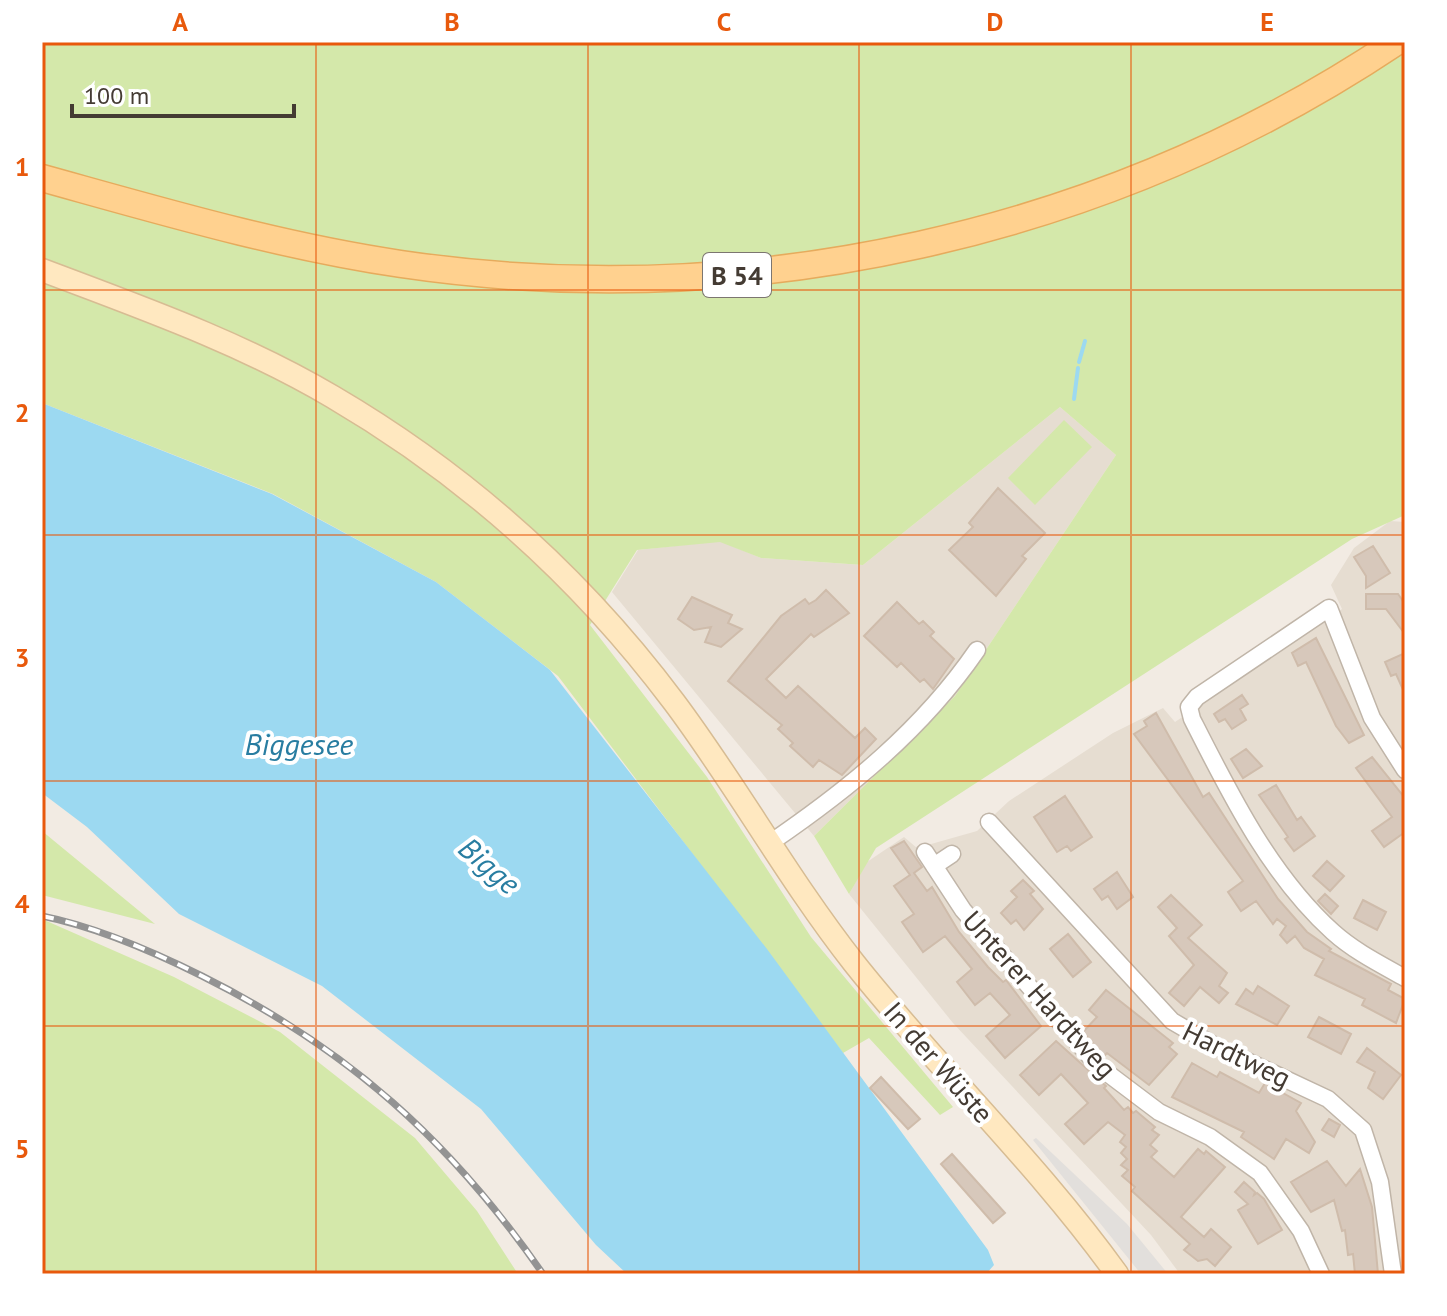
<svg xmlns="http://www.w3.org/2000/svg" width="1447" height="1316" viewBox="0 0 1447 1316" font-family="'PT Sans',sans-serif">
	<rect width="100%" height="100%" fill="#f2ebe3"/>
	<path fill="#e6ddd1" d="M1060,407L1116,455L955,696L814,836L612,592L638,550L720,541L761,558L863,565Z
		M1390,521L1405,522V1274H1180L1151,1235L953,1023L849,894L867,862L904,837L917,848L977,831L1009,801L1113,733L1163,708L1175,722L1274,656L1342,609L1331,585L1354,548Z"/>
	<path fill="#d4e8aa" d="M42,42H1405V515L1352,539L876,848L849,894L814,836L955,696L1116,455L1060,407L863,565L761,558L720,542L637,550L590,625L707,777L811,937L953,1107L940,1115L869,1038L843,1053L558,676L436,582L273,494L42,403Z
		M1064,420L1092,447L1035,505L1008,478Z
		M42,831L155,924L42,895Z
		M42,919L174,977L280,1032L415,1138L477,1211L518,1274H42Z"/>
	<path fill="#e2dfdc" d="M1036,1138L1127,1224L1168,1274H1141L1033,1140Z"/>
	<path fill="#9cd9f1" d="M42,403L272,494L436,582L550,670L767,949L988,1250L994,1265L986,1274H627L596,1245L481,1109L322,986L179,914L87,827L42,793Z"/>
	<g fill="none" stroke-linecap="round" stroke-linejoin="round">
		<path stroke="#9cd9f1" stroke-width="4" d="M1079,362L1085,341
			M1074,399L1078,368"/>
	</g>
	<path fill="#d7c8bb" stroke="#cfbcab" stroke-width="2" d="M998,488L1045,533L1022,556L1026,559L996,596L949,550L973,527L969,523Z
		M1373,546L1390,573L1366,588V576L1354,557Z
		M826,590L849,613L814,637L811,634L766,679L786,698L798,686L855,738L865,728L876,739L842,775L819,760L813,767L790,746L793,743L778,729L782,725L728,681L781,616L805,599L809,604L816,600Z
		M1366,594H1398L1405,604V634L1386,609H1366Z
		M692,597L732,615L728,623L742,629L721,647L705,642L711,627L694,630L678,619Z
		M897,602L919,624L923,621L934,632L930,636L954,659L933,689L924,679L920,682L901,663L897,667L864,636Z
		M1316,638L1364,735L1349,743L1336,726L1306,662L1298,666L1292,653Z
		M1405,653V694L1396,674L1391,676L1385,662Z
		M1242,695L1248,704L1240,709L1246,720L1232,729L1225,719L1219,722L1214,714Z
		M1156,713L1203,797L1209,793L1278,899L1307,932L1331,949L1329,951L1391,984L1388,990L1405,999L1396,1023L1362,1005L1365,999L1315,975L1324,959L1304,948L1295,936L1287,943L1280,935L1286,926L1277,919L1273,924L1256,901L1241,911L1228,892L1243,881L1134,734L1147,726L1144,721Z
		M1246,749L1262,766L1243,778L1231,759Z
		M1372,757L1405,798V832L1384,847L1372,831L1392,817L1356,768Z
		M1276,785L1297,820L1301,817L1315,836L1294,851L1285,839L1288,837L1259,795Z
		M1065,796L1092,837L1071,851L1067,846L1057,852L1034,817Z
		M904,841L922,867L914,873L927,891L932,887L959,932L988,967L1003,982L1006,980L1041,1026L1005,1058L986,1036L1010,1015L990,993L975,1005L957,982L972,969L945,936L923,952L902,922L914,914L894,886L910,875L891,848Z
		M1327,861L1344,876L1330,891L1313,876Z
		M1117,872L1133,897L1117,909L1108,896L1102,900L1094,889Z
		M1023,880L1034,891L1030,894L1043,909L1024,930L1016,920L1011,924L1001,913L1017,897L1011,891Z
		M1325,894L1338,906L1331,914L1318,901Z
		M1171,895L1202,925L1188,938L1227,973L1219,986L1228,993L1219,1003L1200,987L1184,1006L1169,993L1194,965L1169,936L1177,928L1158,907Z
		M1363,900L1386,912L1377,930L1354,918Z
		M1068,934L1091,962L1073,977L1050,949Z
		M1258,986L1289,1006L1277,1025L1236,1004L1246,989L1253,994Z
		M1106,990L1173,1043L1169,1047L1177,1054L1149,1085L1107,1053L1104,1056L1083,1032L1097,1017L1089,1010Z
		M1319,1017L1351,1034L1341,1054L1308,1037Z
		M1056,1041L1106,1086L1104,1088L1124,1110L1128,1107L1133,1113L1136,1111L1155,1127L1152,1130L1159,1135L1150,1145L1157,1151L1151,1157L1174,1177L1198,1149L1204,1154L1206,1151L1225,1167L1181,1217L1204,1237L1211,1229L1231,1247L1215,1266L1207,1259L1198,1261L1184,1250L1190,1244L1132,1191L1135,1187L1122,1176L1128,1170L1121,1165L1127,1159L1121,1153L1126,1147L1120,1142L1125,1135L1108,1122L1084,1144L1065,1124L1088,1103L1061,1074L1039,1095L1020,1075Z
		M1367,1048L1401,1075L1383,1099L1368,1088L1375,1072L1357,1062Z
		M1192,1063L1217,1077L1220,1072L1259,1093L1265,1083L1301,1103L1296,1111L1315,1142L1309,1153L1286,1139L1274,1159L1241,1137L1244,1132L1172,1097Z
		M881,1077L920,1119L908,1129L870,1088Z
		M1329,1119L1340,1125L1334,1137L1322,1130Z
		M952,1154L1005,1213L993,1223L941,1164Z
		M1327,1161L1346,1186L1360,1169L1372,1207L1378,1274H1355L1353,1254L1348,1255L1345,1230L1342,1231L1334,1200L1311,1212L1291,1182Z
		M1244,1182L1255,1192L1254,1195L1257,1193L1264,1199L1282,1230L1258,1244L1238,1210L1248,1204L1235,1192Z"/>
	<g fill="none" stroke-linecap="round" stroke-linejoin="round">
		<g stroke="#c0b5a8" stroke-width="19">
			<path id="street" d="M1405,770L1372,718L1329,608L1197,697L1189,707L1192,719C1230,794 1270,875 1333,932C1354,951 1380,964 1405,978
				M989,822L1172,1021L1215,1046L1328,1099L1363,1130L1380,1182L1393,1274
				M770,843C849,789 922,730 977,650
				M925,852L963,910L1098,1066L1159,1112L1210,1137L1260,1173L1301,1231L1321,1274
				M934,866L952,854"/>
		</g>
		<g stroke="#d7bc93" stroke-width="25">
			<path id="secondary" d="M42,270C140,307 242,343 333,397C466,475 581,578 674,702C737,786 788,879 854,963C938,1069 1038,1164 1117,1274"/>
		</g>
		<g stroke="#e6ab5d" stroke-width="29">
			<path id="primary" d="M42,178C161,211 279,246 401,264C747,315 1106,236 1396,42"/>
		</g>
		<use href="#street" stroke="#fff" stroke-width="16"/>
		<use href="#secondary" stroke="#ffe8c0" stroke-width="22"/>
		<use href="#primary" stroke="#ffd18f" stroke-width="26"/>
		<g stroke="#939393" stroke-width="7">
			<path id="rail" d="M42,916C97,927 152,951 202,976C348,1049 450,1140 543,1274"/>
		</g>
		<use href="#rail" stroke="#fff" stroke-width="4" stroke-dasharray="12" stroke-linecap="butt"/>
	</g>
	<path fill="none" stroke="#e8590c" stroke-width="2" stroke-opacity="0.55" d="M316,42V1274M588,42V1274M859,42V1274M1131,42V1274M42,290H1405M42,535H1405M42,781H1405M42,1026H1405"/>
	<g text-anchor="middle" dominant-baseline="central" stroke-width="8" stroke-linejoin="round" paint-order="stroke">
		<rect fill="#fff" stroke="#7c7670" stroke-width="2" x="703" y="253" width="68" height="44" rx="6"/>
		<g font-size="26" font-weight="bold" fill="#443b33">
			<text x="737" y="275">B 54</text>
		</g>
		<g font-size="28" fill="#443b33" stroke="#fff">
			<text transform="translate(1040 994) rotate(48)">Unterer Hardtweg</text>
			<text transform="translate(1237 1054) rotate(26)">Hardtweg</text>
			<text transform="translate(939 1062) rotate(49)">In der Wüste</text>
		</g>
		<g font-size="30" font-style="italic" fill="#287da1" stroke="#fff">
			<text x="299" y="743">Biggesee</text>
			<text transform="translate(490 865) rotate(41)">Bigge</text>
		</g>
	</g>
	<rect width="1447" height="1316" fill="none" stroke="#ffffff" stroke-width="88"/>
	<path d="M72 104v12h222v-12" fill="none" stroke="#443b33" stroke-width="4"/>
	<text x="84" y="104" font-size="24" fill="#443b33" stroke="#ffffff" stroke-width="6" paint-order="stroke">100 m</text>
	<rect x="44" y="44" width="1359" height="1228" fill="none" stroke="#e8590c" stroke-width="3"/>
	<g font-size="26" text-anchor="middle" font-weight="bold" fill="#e8590c">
		<text x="180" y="31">A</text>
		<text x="452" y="31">B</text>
		<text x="724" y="31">C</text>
		<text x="995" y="31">D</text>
		<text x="1267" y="31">E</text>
		<text x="22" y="176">1</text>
		<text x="22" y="422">2</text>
		<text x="22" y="667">3</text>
		<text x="22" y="913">4</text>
		<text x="22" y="1158">5</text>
	</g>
</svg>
